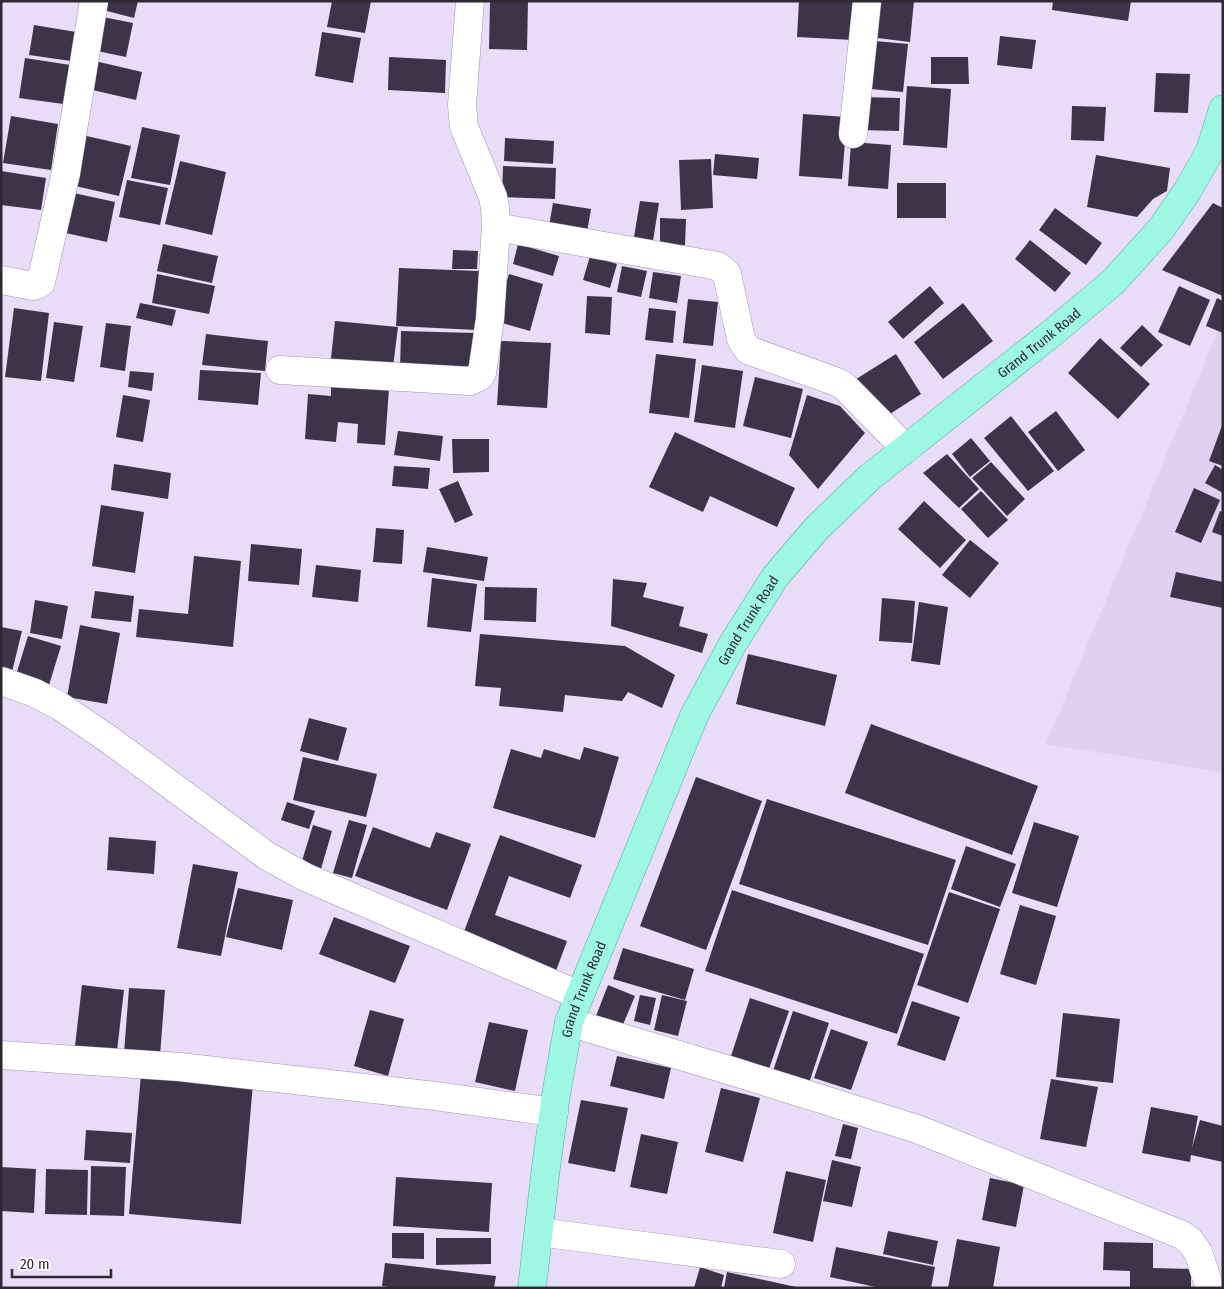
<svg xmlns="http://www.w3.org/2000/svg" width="1224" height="1289" viewBox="0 0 1224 1289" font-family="'Fira Sans Condensed',sans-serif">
	<rect width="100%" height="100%" fill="#e9dcf8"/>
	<path fill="#dfcff1" d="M1223,319V772L1046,744Z"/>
	<path fill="#3e3449" d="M105,1H138L134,18L103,10Z
		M332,1H371L365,33L327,27Z
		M490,1H528L527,50L489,49Z
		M799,1H856L853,40L797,37Z
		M872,1H914L910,42L869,37Z
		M1053,1H1131L1128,21L1052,10Z
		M103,17L133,23L126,57L97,51Z
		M34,25L82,33L78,62L29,55Z
		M322,32L361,38L353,83L315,76Z
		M1000,36L1036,40L1032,69L997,65Z
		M864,40L908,44L903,92L860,88Z
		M389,57L446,60L445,93L388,90Z
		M931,57H968L969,84H931Z
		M25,58L77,66L71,105L19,98Z
		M95,61L142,72L136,100L88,89Z
		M1156,73L1190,74L1188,113L1154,112Z
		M907,86L951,89L947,148L903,145Z
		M861,97L900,98L899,131L860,130Z
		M1072,106L1106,107L1104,141L1071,140Z
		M803,114L847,117L842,179L799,176Z
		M11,116L58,124L51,170L3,163Z
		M142,127L180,135L170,185L131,178Z
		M82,135L131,146L119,196L71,185Z
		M505,138L554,141L553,164L504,161Z
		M851,142L891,145L888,189L848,186Z
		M715,154L759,158L757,179L713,175Z
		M1096,155L1170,168L1167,191L1153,199L1137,217L1087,207Z
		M711,159L713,208L681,210L679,160Z
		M180,161L226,172L212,235L165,224Z
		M503,166L556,168L555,199L502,197Z
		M1,171L46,178L41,210L1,205Z
		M127,180L168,188L160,225L119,217Z
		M897,183H946V218H897Z
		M69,192L115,202L107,242L61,232Z
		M640,201L659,203L653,241L634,237Z
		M553,203L591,209L587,232L549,226Z
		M1213,203L1223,208V296L1162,270Z
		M1055,208L1102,243L1086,265L1039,230Z
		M660,218L686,219L685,245H660Z
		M1030,240L1071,273L1055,292L1015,259Z
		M163,244L218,256L212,283L157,271Z
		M518,244L559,256L553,276L513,264Z
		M453,250L478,251L477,269H452Z
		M590,256L617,264L610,288L583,280Z
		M622,266L647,271L641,297L617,292Z
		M399,268L479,271L476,330L396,326Z
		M653,272L681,276L677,303L649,298Z
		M157,274L215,286L209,314L152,303Z
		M509,274L543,284L530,331L495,321Z
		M930,286L944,303L903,339L888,322Z
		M1179,286L1210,300L1190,346L1158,332Z
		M587,296L612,297L610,335L585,333Z
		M1217,298L1223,301V333L1206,326Z
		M688,299L718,302L713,346L683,343Z
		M140,303L176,310L172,326L136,318Z
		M963,303L993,341L943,379L914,342Z
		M14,308L49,313L41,381L5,377Z
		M649,308L676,311L673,343L645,340Z
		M335,321L398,327L392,375L330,367Z
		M54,322L83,326L74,382L46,378Z
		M106,323L131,326L125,371L100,367Z
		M1142,325L1163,345L1141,367L1120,348Z
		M401,331L475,333L474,372L400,370Z
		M206,334L268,341L265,371L202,365Z
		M1100,338L1150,384L1118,419L1068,373Z
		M501,341L551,343L547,408L497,405Z
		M656,354L696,359L689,418L649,413Z
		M896,354L921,394L879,421L853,381Z
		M702,365L743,371L735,428L694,422Z
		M200,370L261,373L258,405L198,400Z
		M130,371L154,373L152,391L128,387Z
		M755,377L803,389L791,438L743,426Z
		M331,384L389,388L385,445L357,443L358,424L338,422L336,442L305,439L308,394L331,396Z
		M123,395L150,400L143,442L116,437Z
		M807,395L840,406L865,433L818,489L789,455Z
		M1056,411L1085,450L1058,471L1028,432Z
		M1011,416L1054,471L1028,491L984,438Z
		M1223,423V466L1209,461Z
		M398,431L443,436L440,461L394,455Z
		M675,432L795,488L777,527L710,496L703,512L649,487Z
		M971,438L990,461L970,477L952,454Z
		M452,439H489V472L453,473Z
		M947,454L979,489L959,508L923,473Z
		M991,462L1025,499L1007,516L972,478Z
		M114,464L171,473L168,499L111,490Z
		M1215,465L1223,470V493L1205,483Z
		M394,466L430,468L428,489L392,486Z
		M458,481L473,515L455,523L439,489Z
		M1194,488L1220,500L1201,543L1175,532Z
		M981,491L1008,520L988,538L961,509Z
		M924,501L966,540L940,568L898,529Z
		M101,505L144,512L135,573L92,566Z
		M1220,511L1223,512V536L1212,532Z
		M376,528L404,530L402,564L373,562Z
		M970,540L999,563L970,598L942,575Z
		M251,544L302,549L299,585L248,581Z
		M427,547L488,557L484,581L423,572Z
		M194,556L241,561L233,647L136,637L139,609L188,614Z
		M316,565L361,570L358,602L312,597Z
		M1176,572L1223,582V608L1170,597Z
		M432,578L477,584L471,632L427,627Z
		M613,579L647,583L643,597L684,607L679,626L708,634L702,653L611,626Z
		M485,587L537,588L536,622L484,620Z
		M95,591L134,596L131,622L91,618Z
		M882,598L915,601L912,643L879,641Z
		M35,600L68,606L62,639L30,633Z
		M919,602L948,607L940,665L911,661Z
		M80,625L120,633L107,704L67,697Z
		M1,627L22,631L11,676L1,674Z
		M480,634L625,646L675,675L662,708L628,692L622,701L565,695L563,712L499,706L501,688L475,686Z
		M28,636L61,646L49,685L16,675Z
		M748,654L837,675L825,726L736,704Z
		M309,718L347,728L338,761L300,751Z
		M871,724L1038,786L1012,855L845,793Z
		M584,747L619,757L595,838L493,808L511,749L541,758L544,749L580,760Z
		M303,757L377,774L366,817L293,800Z
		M696,777L762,801L706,950L640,926Z
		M767,799L956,860L928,945L739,884Z
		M287,802L315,811L309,829L281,820Z
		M349,820L367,825L352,878L333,873Z
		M1034,822L1079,836L1057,907L1012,893Z
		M313,825L332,831L321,869L301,864Z
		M373,827L430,848L436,832L471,844L447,910L355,876Z
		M500,835L582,865L570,898L509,876L495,915L567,941L556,971L462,937Z
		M109,837L156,841L154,874L107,870Z
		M966,846L1016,864L1000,907L951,889Z
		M193,864L238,872L221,956L177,948Z
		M238,888L293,900L282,950L226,937Z
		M732,890L924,954L897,1034L705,971Z
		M949,892L1000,909L968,1003L917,985Z
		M1020,905L1056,916L1036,985L1000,974Z
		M334,917L410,946L395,983L319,954Z
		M623,948L694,969L685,1000L613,979Z
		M82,985L124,990L117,1051L75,1046Z
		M608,985L635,996L622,1027L596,1016Z
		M129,988L165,990L160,1056L124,1053Z
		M640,995L656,998L650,1025L634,1021Z
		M662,995L687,1001L678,1036L654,1030Z
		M750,998L789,1011L769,1069L731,1056Z
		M912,1001L960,1017L945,1061L897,1045Z
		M370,1010L404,1019L388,1076L354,1066Z
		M793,1011L829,1023L808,1086L772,1074Z
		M1063,1013L1120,1019L1113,1083L1056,1077Z
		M489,1022L528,1030L515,1091L475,1082Z
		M831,1029L868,1042L851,1090L814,1078Z
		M617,1056L671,1068L664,1099L610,1086Z
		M141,1074L253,1083L241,1224L129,1214Z
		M1051,1079L1098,1087L1086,1147L1040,1139Z
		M721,1088L760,1098L743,1162L705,1152Z
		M581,1100L628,1108L615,1172L568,1163Z
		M1151,1107L1198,1116L1192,1148L1200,1120L1223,1126V1162L1191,1155L1190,1162L1142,1153Z
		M843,1124L858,1128L851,1159L835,1156Z
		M86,1130L132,1133L130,1163L84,1160Z
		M641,1134L678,1142L667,1194L630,1187Z
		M832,1160L861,1167L852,1207L823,1201Z
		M91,1166L126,1167L124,1216L90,1215Z
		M1,1167L36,1169L34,1213L1,1211Z
		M46,1169L88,1170L87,1215L45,1214Z
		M786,1171L826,1180L813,1242L773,1233Z
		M396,1177L492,1183L489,1232L393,1226Z
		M990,1178L1024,1185L1016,1227L982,1220Z
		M888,1231L938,1241L933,1265L883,1254Z
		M392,1233H424V1259L392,1258Z
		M436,1238H491V1264L436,1265Z
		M957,1239L1000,1247L993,1288H948Z
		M1104,1242L1153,1243V1268L1191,1269V1288H1130V1271L1103,1270Z
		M836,1247L935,1267L931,1288H880L830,1277Z
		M385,1263L496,1276L494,1288H395L382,1286Z
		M700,1267L724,1275L721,1288H694Z
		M727,1272L796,1287V1288H724Z"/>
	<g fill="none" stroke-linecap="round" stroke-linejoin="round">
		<g stroke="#a194ae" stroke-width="29">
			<path id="street" d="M853,134L867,1
				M496,227L718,266L727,274L741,339L748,350L837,382L844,386L906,449
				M1,280L33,286L37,285L41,282L66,173L94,1
				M280,370L470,381L479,377L482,373L490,319L496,227L495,207L493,197L464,127L462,105L470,1
				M1,681L35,693L58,705L107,738L267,856L305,877L579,995
				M569,1022L735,1072L917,1129L1182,1235L1190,1241L1198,1252L1210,1288
				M1,1055L180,1067L435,1096L554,1112
				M539,1232L781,1264"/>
		</g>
		<g stroke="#4cac9a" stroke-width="29">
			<g id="primary">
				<path id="s1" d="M532,1288L546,1167L556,1095L569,1022L694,716L732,645L775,577L817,528L870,477L1052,333L1113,282L1161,229L1188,190L1210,151L1223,109"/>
			</g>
		</g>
		<use href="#street" stroke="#fff" stroke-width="28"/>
		<use href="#primary" stroke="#9df7e3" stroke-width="28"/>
	</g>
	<g text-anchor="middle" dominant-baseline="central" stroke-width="5" stroke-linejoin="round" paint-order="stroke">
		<g font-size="14" fill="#2e2933" stroke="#fff">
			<text stroke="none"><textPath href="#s1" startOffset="1114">Grand Trunk Road</textPath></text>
			<text stroke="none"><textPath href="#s1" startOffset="709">Grand Trunk Road</textPath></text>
			<text stroke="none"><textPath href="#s1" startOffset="304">Grand Trunk Road</textPath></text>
		</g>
	</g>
	<rect width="1224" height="1289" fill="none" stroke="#2e2933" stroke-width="5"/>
	<path d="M12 1269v8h99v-8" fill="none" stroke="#2e2933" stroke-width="2.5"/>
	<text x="20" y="1269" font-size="15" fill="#2e2933" stroke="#ffffff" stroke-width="4" paint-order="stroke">20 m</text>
</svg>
